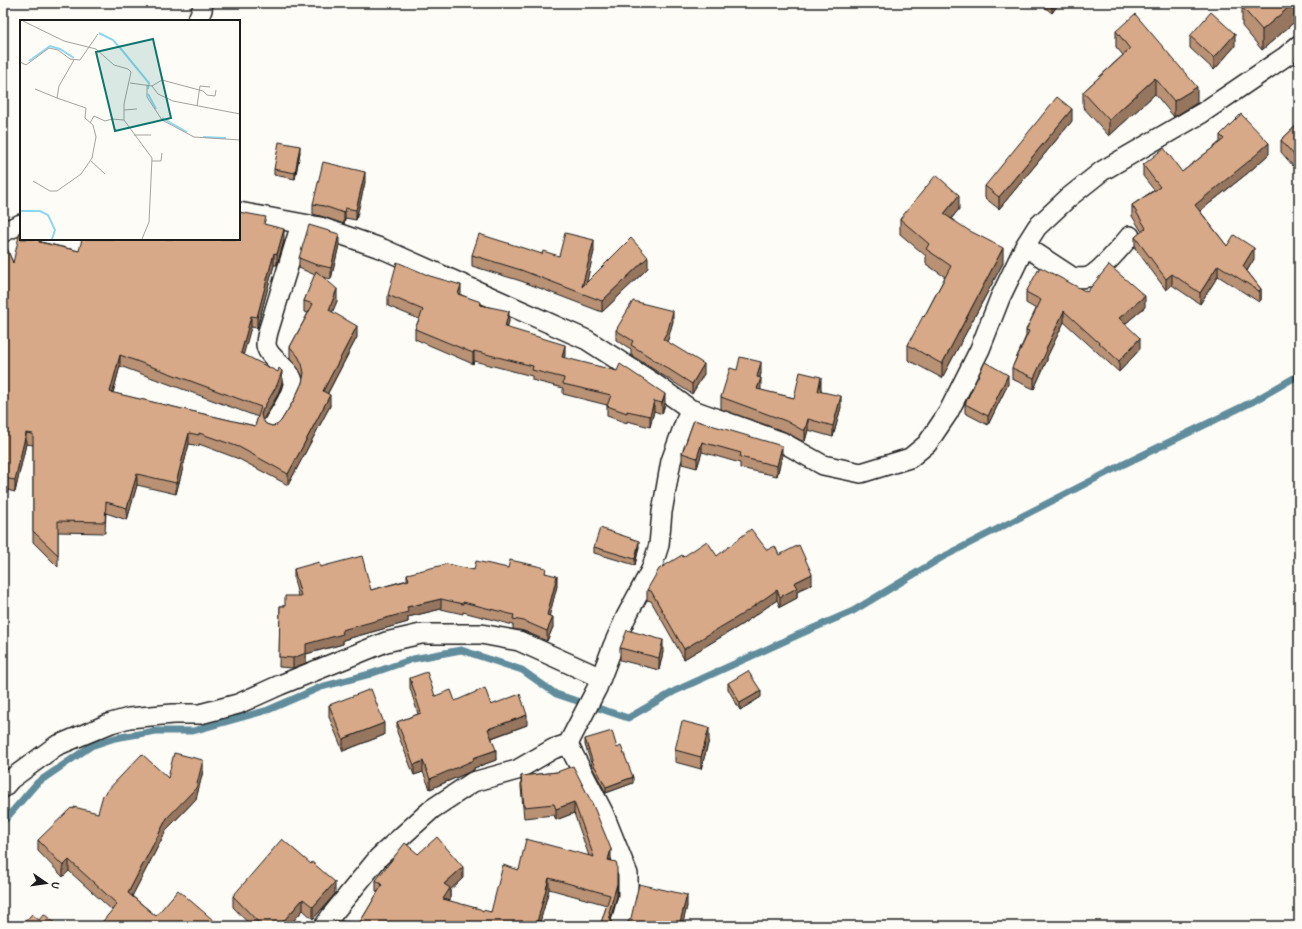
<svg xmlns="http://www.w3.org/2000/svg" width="1302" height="929" viewBox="0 0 1302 929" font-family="'Patrick Hand',sans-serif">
	<rect width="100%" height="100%" fill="#fdfcf7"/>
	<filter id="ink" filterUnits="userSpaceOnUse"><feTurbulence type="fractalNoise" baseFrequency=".025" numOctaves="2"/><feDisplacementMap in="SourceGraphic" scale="8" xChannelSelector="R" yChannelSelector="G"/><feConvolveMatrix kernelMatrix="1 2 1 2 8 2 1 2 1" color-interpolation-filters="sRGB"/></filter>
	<g filter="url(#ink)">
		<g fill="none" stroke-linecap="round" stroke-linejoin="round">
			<path stroke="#618c9c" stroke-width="7" d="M3,822L37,783L91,746L115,738L156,731H193L268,710L321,687L370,674L413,659L461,650L522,670L556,694L628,718L675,691L800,634L853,611L941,558L1122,465L1254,401L1299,375"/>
			<g stroke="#1c1c1c" stroke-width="22">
				<path id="minor" d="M197,21L202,10L203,3
					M239,212L320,227L383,249L587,340L652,382L690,409L782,442L823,465L861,473L910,458L927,444L948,413L980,349L1000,298L1025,246L1037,227L1068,198L1102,171L1202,113L1286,56L1299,45
					M3,232L21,224
					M1025,246L1072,277C1078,278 1083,278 1088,277C1099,273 1122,246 1130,236
					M272,426C280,413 290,400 293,385C295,370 268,360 266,345C266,341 267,336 268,332L301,224
					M568,744L603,812L628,874V897L620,926
					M3,788L11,779L56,746L111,723L129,718L173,714H200L238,704L280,685L386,642L421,634H481L519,641L601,678
					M324,926L331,916L379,857L432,809L473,782L517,770L553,749L568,744L597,688L613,646L626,617L651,570L659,545L662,512L671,461L690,409"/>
			</g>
			<use href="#minor" stroke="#fdfcf7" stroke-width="19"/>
		</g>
		<path fill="#b99175" stroke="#1c1c1c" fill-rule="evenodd" d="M1039,3H1059L1052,13Z
			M1299,3V18L1262,50L1242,26V7Z
			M1116,31L1197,103L1174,117L1155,94L1109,136L1083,107V92L1123,55L1116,47Z
			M1190,36L1235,46L1214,70L1190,48Z
			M1299,54V71L1296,69V57Z
			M1072,121L999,209L985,198V186Z
			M1299,123V173L1281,152V140Z
			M1220,135L1269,154L1249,172L1200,211L1227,246L1254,259L1247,271L1261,289V300L1259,302L1218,276L1200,304L1172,285L1166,290L1135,248V237L1142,232L1132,216V205L1154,190L1143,176V165L1182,172L1220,142Z
			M300,152L295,179L274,175V169Z
			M365,182L356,220L345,218L344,224L324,217L313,214V204Z
			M959,209L951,219L1003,263L942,378L908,360V345L924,317L945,277L926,264V256L900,234V219Z
			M266,225L284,241L277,265H274L257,328L251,327L243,354L282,383L277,396L263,420L266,424L272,426L277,425L281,421L294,400L302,383L303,378L302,375L298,368L290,359V347L308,313L304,312V301L315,275L299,268V258L339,245L331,279L322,277L337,301L332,312L357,337L328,393L330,406L288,485L239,459L199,444V446L189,444L176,494L137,485L127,520L106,513L105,533L58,532V567L33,542V445L26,444L15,492L3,489V239L13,263L41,239V242L79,251ZM120,366L258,417L255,426L113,393Z
			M594,251L586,283L648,268L602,312L521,281L472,266V255L542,254L559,256Z
			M1026,292H1087L1145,307L1125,324L1140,349L1119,372L1064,322L1047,357V360L1034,389L1012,379V368L1026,336V330L1036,309L1026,303Z
			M388,295H461L481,305L509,321L507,328L565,355L564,358L665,404L662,414L654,411L650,427L627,421V423L607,416V405L563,394V388L532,380V376L474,361L473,364L415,339V329L419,319L388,306Z
			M673,321L667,341L704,374L692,394L631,355V349L616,340V330Z
			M737,370L761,373L760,377V390L794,398L821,388V391L841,407L833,437L808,430L805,441H802L786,432L721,409V397Z
			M1008,384L988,425L965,413V404Z
			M694,420L782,456L777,476L740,468V463L702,452L697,468L682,464V453Z
			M594,547H639L635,565L594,553Z
			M767,550L779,555L812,584L797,591V598L780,607L777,600L741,625L684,659L651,601L647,600V590L683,557L717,556Z
			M320,567L371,590L407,580V574L508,568L546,573L557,586L549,616L553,627L547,641L524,631L513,629V625L463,612V614L441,609L408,617V622L343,640V644L306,654V663L293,668L279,667L280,606H285L298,596L294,579V569Z
			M620,648L663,652L659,670L620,660Z
			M410,678L435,696L455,701L491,705L527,725L492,738L496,760L474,768V770L430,789L423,772L414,775L397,732V722L418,714L410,688Z
			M728,683L761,697L740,710L728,689Z
			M329,705L384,735L343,751L329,717Z
			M585,739L617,748L633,783L606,793L593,769L585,745Z
			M709,740L701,769L675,762V750Z
			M203,771L196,799L167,829L132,896L156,916L112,910L69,871L63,877L38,851V840L98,813L168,778Z
			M557,772L611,860L617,896L610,919L612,923L617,925L622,926L687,906L682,926H600L607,905L549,889L539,926H334L359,924L378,892L376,891V880L418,854L463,878L450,890V900L449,901L483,911L491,912L519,870L589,856L574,813L556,820L554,815L524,818L521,787V776Z
			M335,894L313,919L303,910L289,926H251L233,907V896Z"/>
		<path fill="#96765f" stroke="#1c1c1c" d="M1052,3H1059L1052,13Z
			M1294,3H1299V18L1262,50V30Z
			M1235,34V46L1214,70V58Z
			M1155,78V94L1109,136V120Z
			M1197,87V103L1174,117V101Z
			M1072,109V121L999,209V197Z
			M1269,143V154L1249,172L1195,215V205Z
			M300,146V152L295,179V173Z
			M365,172V182L356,220V210Z
			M959,195V209L944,228V214Z
			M345,208V218L344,224V213Z
			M284,229V241L277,265V254Z
			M339,234V245L331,279V268Z
			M39,239H41V241L39,253Z
			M594,240V251L584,294L582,287Z
			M1003,248V263L942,378V364Z
			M1254,248V259L1243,277V266Z
			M274,253V265L257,328V317Z
			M648,257V268L602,312V301Z
			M1218,265V276L1200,304V293Z
			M1172,274V285L1166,290V279Z
			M461,285V296L458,294Z
			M337,289V301L329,321V310Z
			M1261,289V300L1259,302V291Z
			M1145,296V307L1119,329V318Z
			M509,311V321L505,338V327Z
			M673,311V321L668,340L663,349V339Z
			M1064,311V322L1047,357V360L1034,389V378L1046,349Z
			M251,316V327L241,364V353Z
			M357,326V337L323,402V391Z
			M1140,338V349L1119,372V361Z
			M565,345V355L562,368V357Z
			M474,351V361L473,364V353Z
			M120,355V366L110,403V392Z
			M761,362V373L757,388V377Z
			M704,364V374L692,394V384Z
			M282,371V383L277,396L263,420L261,425V414L263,409Z
			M1008,375V384L988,425V416Z
			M821,377V388L818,402V391Z
			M761,378V389L757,400V389Z
			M665,394V404L662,414V403Z
			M330,395V406L288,485V474Z
			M841,396V407L833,437V426Z
			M654,401V411L650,427V416Z
			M808,419V430L805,441V430Z
			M26,433V444L15,492V480Z
			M189,433V444L176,494V483Z
			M702,442V452L697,468V458Z
			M782,446V456L777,476V466Z
			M137,474V485L127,520V508Z
			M639,541V547L635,565V559Z
			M812,574V584L797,591V598L780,607V597L794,583Z
			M557,576V586L547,625V615Z
			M777,590V600L741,625L684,659V649Z
			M441,599V609L408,617V622L343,640V644L306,654V663L293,668V658L306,644L342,630L407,607Z
			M553,617V627L547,641V631Z
			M663,640V652L659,670V658Z
			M761,691V697L740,710V703Z
			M527,715V725L488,739V729Z
			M384,723V735L343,751V739Z
			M709,728V740L701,769V757Z
			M496,750V760L474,768V770L430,789V779L473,758Z
			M203,760V771L196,799L167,829L128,904V893L167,818Z
			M423,761V772L414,775V765Z
			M633,777V783L606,793V787Z
			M574,802V813L556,820V809Z
			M611,849V860H608Z
			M69,860V871L63,877V866Z
			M463,867V878L450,890V900L443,910V899L444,884Z
			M549,878V889L539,926H536Z
			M335,882V894L313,919V907Z
			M617,884V896L609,923V912Z
			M687,895V906L682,926H679Z
			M303,899V910L289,926H279Z"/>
		<path fill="#d7a988" stroke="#1c1c1c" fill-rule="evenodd" d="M1246,3H1294L1262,30L1242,7Z
			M1211,12L1235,34L1214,58L1190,36Z
			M1135,14L1197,87L1174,101L1155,78L1109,120L1083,92L1130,49L1116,31Z
			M1299,54V59L1296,57Z
			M1057,97L1072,109L999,197L985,186Z
			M1241,114L1269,143L1249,161L1195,205L1227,246L1234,235L1254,248L1243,266L1261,289L1259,291L1218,265L1200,293L1172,274L1166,279L1135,237L1146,228L1132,205L1160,187L1143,165L1164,148L1182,172L1224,139L1220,135Z
			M1299,123V161L1281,140Z
			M279,142L300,146L295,173L274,169Z
			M323,162L365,172L356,210L345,208L344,213L324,206L313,204Z
			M936,175L959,195L944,214L968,230L1003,248L942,364L908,345L923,316L924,317L951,266L926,249L929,244L900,219Z
			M239,212L266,217L264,224L284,229L277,254L274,253L257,317L251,316L241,353L278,372L279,368L282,371L277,385L263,409L261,414L262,419L266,424L272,426L277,425L281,421L294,400L302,383L304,373L302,364L298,356L290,347L313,304L304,301L316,271L337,289L329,310L357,326L323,391L330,395L288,474L239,447L199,433V435L189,433L176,483L137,474L127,508L106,502L105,522L58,521V555L33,531V434L26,433L15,480L3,478V239L13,263L21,227V239H39V242L79,251L82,239H239ZM120,355L261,407L255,426L110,392Z
			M309,225L339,234L331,268L314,264L299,258Z
			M565,233L594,240L582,287L631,238L648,257L602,301L521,270L472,255L479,234L542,254L543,251L559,256Z
			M397,262L430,276L461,285L458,294L481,302L480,305L509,311L505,327L565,345L562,357L617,371L620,364L665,394L662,403L654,401L650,416L627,411V413L607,406L611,395L563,384L564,378L532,370L533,366L474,351L473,353L415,329L423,310L388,295Z
			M1109,265L1145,296L1119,318L1140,338L1119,361L1064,311L1046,349L1047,350L1034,378L1012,368L1029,331L1026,330L1041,300L1026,292L1040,267L1087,292Z
			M633,301L673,311L668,330L663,339L704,364L692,384L631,345L633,341L616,330Z
			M740,357L761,362L757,377L761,378L757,389L794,398L800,372L821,377L818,391L841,396L833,426L808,419L805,430H802L786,421L721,397L730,368L737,370Z
			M985,362L1008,375L988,416L965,404Z
			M694,420L782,446L777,466L740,457L741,453L702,442L697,458L682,453Z
			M600,528L639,541L635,559L594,547Z
			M751,529L767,550L775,546L779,555L799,545L812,574L794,583L797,588L780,597L777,590L741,615L684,649L651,591L647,590L659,569L682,555L683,557L707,541L717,556Z
			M362,556L371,590L409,580L407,574L447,564L474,570L476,561L508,568L510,560L546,568L545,573L557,576L547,615L553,617L547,631L524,621L513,619L514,615L463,602V604L441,599L407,607L408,612L342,630L343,634L306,644V653L293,658L279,657L280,606H285V596H301L294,569L319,562L320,567Z
			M627,630L663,640L659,658L620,648Z
			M748,671L761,691L740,703L728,683Z
			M427,672L435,696L451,690L455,701L485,688L491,705L520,694L527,715L488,729L496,750L473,758L474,760L430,779L423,761L414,765L397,722L421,713L410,678Z
			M371,689L384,723L343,739L329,705Z
			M682,721L709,728L701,757L675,750Z
			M612,731L617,748L621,746L633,777L606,787L593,763L585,739Z
			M174,753L203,760L196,788L167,818L128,893L156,916L178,890L220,926H99L117,904L69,860L63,866L38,840L71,808L74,809V807L98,813L103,795L142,754L168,778Z
			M573,766L593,805L611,849L608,860L616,862L617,865V884L609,912L610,918L612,923L617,925L622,926L628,922L631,918L639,884L687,895L679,926H600L610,895L549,878L536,926H334L335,920L359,924L382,885L376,880L405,843L418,854L437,837L463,867L444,884L450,888L443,899L480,909L483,911V910L491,912L503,865L519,870L526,839L594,857L574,802L556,809L554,804L524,807L521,776L557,772Z
			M282,839L311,864L312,862L335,882L313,907L303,899L279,926H262L233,896Z
			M32,914L39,920L44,914L58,926H21Z
			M73,923L75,926H69Z"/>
	</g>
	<g transform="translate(20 20)">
		<rect width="220" height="220" fill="#fdfcf7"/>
		<path fill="none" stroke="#8fd7f1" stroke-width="2" d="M79,13L93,20L101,29L129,63L128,69M9,41L30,26L40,29L54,38M128,74L136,89M142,98L167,112M183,117L206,118M0,191H20L28,195L35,210L32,219"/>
		<path fill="none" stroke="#a3a29f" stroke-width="1" d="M3,1L44,21L76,29L94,45L108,49L111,52L104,84V100L132,138L129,202L122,219M0,42L6,45L29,28L38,30L50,39L60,40L78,14M110,63L132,66L138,74L153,81L220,94M127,65V77L142,100L174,117L220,120M132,66L142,60L183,71L187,75L195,76L196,70M15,69L37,78M177,86L180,66L190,67M104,90L117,89M70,103L74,96L85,101L92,99L104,100M114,115H131M71,141L85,154M132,141H141L142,133M13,161L30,171H37L61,154L72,138L76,117L73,105L65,98L66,88L37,78L39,66L54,40"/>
		<path fill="#0f766e" fill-opacity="0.15" stroke="#0f766e" stroke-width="2" d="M133,19L151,98L95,111L76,32Z"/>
		<rect width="220" height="220" fill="none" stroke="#1c1c1c" stroke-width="2"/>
	</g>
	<rect width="1302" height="929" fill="none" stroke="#fdfcf7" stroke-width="16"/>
	<rect x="8" y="8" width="1286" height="913" fill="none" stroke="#1c1c1c" stroke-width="1.5" filter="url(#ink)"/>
	<g transform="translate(46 883) rotate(103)" stroke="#fdfcf7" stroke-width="3" paint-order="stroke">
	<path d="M0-3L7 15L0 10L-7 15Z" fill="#1c1c1c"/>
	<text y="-6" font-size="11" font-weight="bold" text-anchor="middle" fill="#1c1c1c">U</text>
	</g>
</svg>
